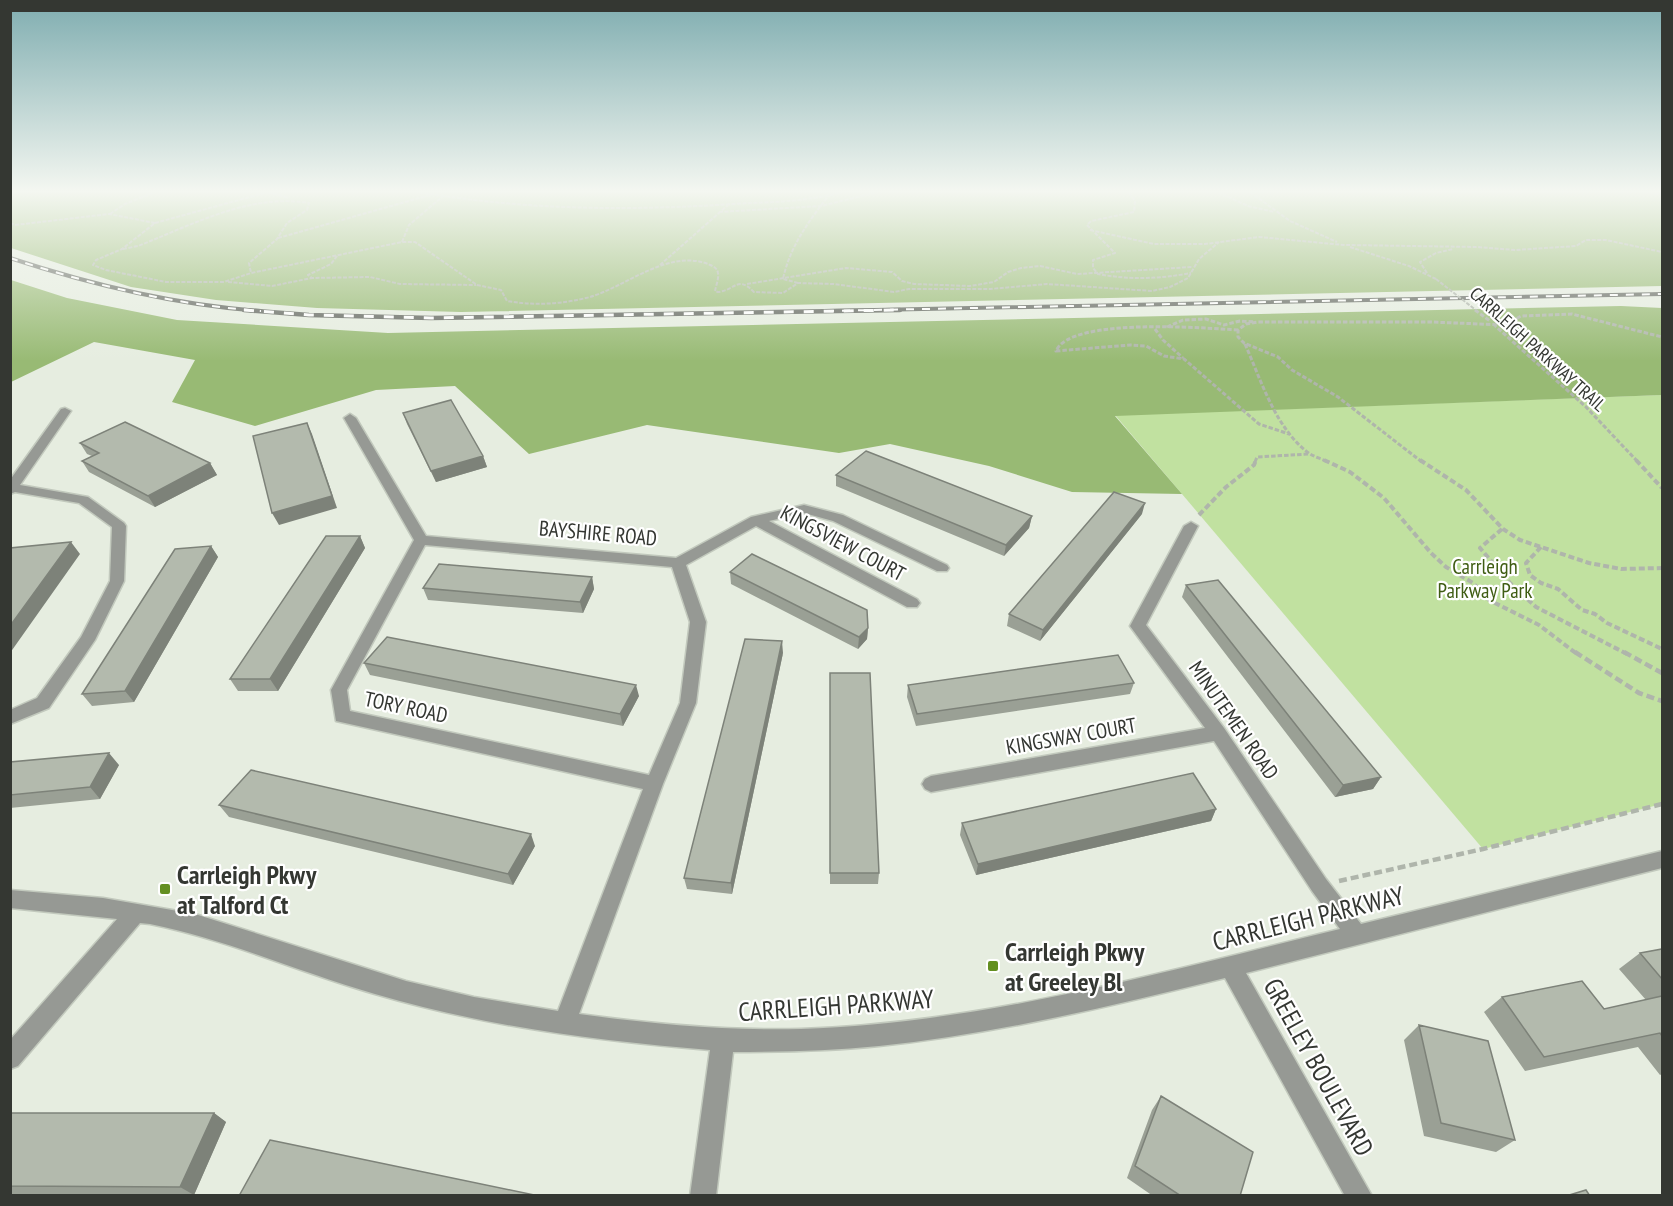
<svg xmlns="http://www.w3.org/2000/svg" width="1673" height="1206" viewBox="0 0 1673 1206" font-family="'PT Sans Narrow',sans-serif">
	<rect width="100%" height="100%" fill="#e6ede0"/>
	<path fill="#c1e1a0" d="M1662,395V804L1483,849L1115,415Z"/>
	<path fill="#98ba74" d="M10,192H1662V286L461,312L317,308L216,300L131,287L11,248Z
		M11,280L67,298L177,320L388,333L1621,306L1662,308V395L1115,416L1182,494L1072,492L989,466L890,444L839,453L647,425L529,454L455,386L376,390L255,426L172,402L195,360L94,342L11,382Z"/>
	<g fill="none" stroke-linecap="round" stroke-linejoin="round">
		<g stroke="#c2c9bd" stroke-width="3">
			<path id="minor" d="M65,408L71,411L20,485L88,497L124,523L126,526L124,581L95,640L49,708L10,724V710L37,698L81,637L110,581L112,527L79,503L15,492L10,494V480L61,409Z
				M350,414L356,418L426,536L676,558L751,517L804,505L843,515L947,565L949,568L947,571H937L833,521L804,513L769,521L917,599L920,603L917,607H907L756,526L686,565L706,622L696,703L663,784L579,1014C653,1024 727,1031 801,1029C984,1023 1164,972 1340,929L1312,891L1214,741L931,792L925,789L922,784L925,779L931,776L1205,728L1130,626L1184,526L1191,522L1198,526L1146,625L1224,728L1326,879L1361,924L1662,851V868L1246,973L1372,1196H1345L1225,978C1111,1006 996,1034 879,1046C831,1051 782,1052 733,1052L716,1196H690L710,1050C597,1041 484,1026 375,994C298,972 229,940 150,924L140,923L18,1066L10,1069V1040L117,919L10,908V890L103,898L195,914L406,981L474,997L558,1011L643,789L336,721L331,690L414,540L344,418ZM425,545L672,567L690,622L680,703L649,775L350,711L347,690Z"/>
		</g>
		<path stroke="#afb5ab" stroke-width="2" stroke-dasharray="4 1.5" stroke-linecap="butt" d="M268,192L289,198
			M419,192C523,210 628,211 733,204C769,202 807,202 842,192
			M1129,192L1135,201L1134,212L1091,221L1087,225L1115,253L1093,260V268L1098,274C1129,280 1160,279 1191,273
			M1218,192L1248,206L1274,212
			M1250,192L1290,221L1337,242
			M1649,192L1662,195
			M10,193L20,192
			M719,212L821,206L878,192
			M110,214L125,204L155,192
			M10,223L15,225L109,214L155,223L122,249L96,260L93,265L106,270L166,282H224L251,273L402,242H415L477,285L501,290L507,301C535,306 563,304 590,297C627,286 668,249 708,264C712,266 717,267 718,273C719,278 716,286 715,291L718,292C736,290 737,275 754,292L783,293L798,283L834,284L894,292L909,289H990L1047,284L1152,291L1170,287L1188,278L1199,259L1219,242
			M155,223L268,192
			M1090,230L1154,244H1205L1259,237L1344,245L1477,247L1515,250L1576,246L1586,240H1606L1662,252
			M278,238L430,195
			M402,242L409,225L443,196
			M1350,247L1409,266L1436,279
			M123,249L138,246C192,225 250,193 309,203L307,210L287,223L277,239L249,263L251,273
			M337,256L331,264L308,275L312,278L370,277L400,284L476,285
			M660,265L728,205
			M1427,273L1420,262L1436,253L1453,249
			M228,282L272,286L312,278
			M798,283L783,279C790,246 809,221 829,195
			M747,284L846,268L892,272L902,281L914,284L970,286L994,282L1008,272L1021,268L1040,266L1077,274L1192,267"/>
		<path stroke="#afb5ab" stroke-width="3" stroke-dasharray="4.5 2" stroke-linecap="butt" d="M1493,324L1586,407L1638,462
			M1167,327L1183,320L1206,319L1224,325L1240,321L1255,322
			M1155,329L1163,340L1183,358
			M1238,330C1204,328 1070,317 1056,351L1130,345L1146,346L1164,356L1184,359L1259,424L1289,434
			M1245,344C1261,380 1276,430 1310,454C1315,457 1322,459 1328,462
			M1255,462L1257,457L1310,454
			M1422,462L1338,397L1292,370L1278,357L1244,343L1238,337V330L1246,324L1258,322H1431L1505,325L1521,316L1572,314L1662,337"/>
		<path stroke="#afb5ab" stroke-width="4" stroke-dasharray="6 3" stroke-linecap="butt" d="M1324,460L1350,472L1384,498L1431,553L1446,567L1473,583L1489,600L1539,625L1577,654
			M1420,460L1466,490L1503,529L1520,540L1589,563L1621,569L1662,568
			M1636,460L1662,488
			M1199,515L1226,487L1254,465L1256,460
			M1502,529L1480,548L1510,583L1536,607L1627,654
			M1541,547L1526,563L1530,575L1541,583L1558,589L1582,610L1595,614L1607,623L1662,649"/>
		<path stroke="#afb5ab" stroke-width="4.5" stroke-dasharray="8 4" stroke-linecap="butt" d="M1575,652L1639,693L1662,701
			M1624,652L1662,673
			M1339,881L1483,849L1662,804"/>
		<use href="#minor" fill="#969994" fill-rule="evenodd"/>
		<g stroke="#62665f" stroke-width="4">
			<path id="rail-far1" d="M10,258C92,285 175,305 261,311
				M826,311L1662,294"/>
		</g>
		<g stroke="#62665f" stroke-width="4.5">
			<path id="rail" d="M244,310L309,315L431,318L900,310"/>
		</g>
		<use href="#rail-far1" stroke="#fff" stroke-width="2" stroke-dasharray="8" stroke-linecap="butt"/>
		<use href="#rail" stroke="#fff" stroke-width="3" stroke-dasharray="10" stroke-linecap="butt"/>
		<path stroke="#afb5ab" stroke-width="2" stroke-dasharray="4 1.5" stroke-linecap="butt" d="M1436,279L1477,311"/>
		<path stroke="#afb5ab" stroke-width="3" stroke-dasharray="4.5 2" stroke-linecap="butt" d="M1475,310L1490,321"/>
	</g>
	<path fill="#9aa095" d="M403,413L483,456L487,467L436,482L407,424Z
		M80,443L210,463L217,475L155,507L89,472L82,461L92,456L87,454Z
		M836,475L1032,516L1029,528L1004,556L836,486Z
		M1142,514L1040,641L1007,626L1009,614Z
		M360,536L365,548L278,691H238L230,679Z
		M211,546L218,557L134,702L92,706L82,694Z
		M730,572L868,628L867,639L858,649L731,584Z
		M592,577L594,589L583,613L428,600L423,588Z
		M1186,585L1381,777L1373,789L1335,797L1182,597Z
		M783,653L732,894L687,889L684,878Z
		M364,663L639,696L623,726L370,675Z
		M830,673L879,873L878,884H830Z
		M1134,683L1130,694L916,726L907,697L908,685Z
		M10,762L119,765L100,799L10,808Z
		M219,805L535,846L513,885L229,817Z
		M1216,809L1211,821L976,875L960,835L962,823Z
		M1662,949V1074L1660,1075L1638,1047L1525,1071L1484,1012L1502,997L1604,1009L1646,1000L1619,969L1640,953Z
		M1419,1025L1515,1140L1496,1152L1424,1136L1404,1040Z
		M1161,1096L1240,1196H1153L1127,1178L1152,1110Z
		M10,1113H214L226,1122L194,1195L10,1194Z"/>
	<path fill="#7d8279" d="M307,423L312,434L337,508L279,525L272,513Z
		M483,456L487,467L436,482L431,471Z
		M210,463L217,475L155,507L148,496Z
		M1145,503L1142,514L1040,641L1043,630Z
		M1032,516L1029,528L1004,556L1006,545Z
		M360,536L365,548L278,691L270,679Z
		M71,542L80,554L10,653V626Z
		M211,546L218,557L134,702L125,691Z
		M592,577L594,589L583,613L580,602Z
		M868,628L867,639L858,649L859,637Z
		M782,641L783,653L732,894L731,883Z
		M636,685L639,696L623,726L620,714Z
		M109,753L119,765L100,799L90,787Z
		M1381,777L1373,789L1335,797L1343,785Z
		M1216,809L1211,821L976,875L978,864Z
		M531,834L535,846L513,885L508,874Z
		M214,1113L226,1122L194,1195L180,1187Z"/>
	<path fill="#b3baad" stroke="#7d8279" stroke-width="1.5" d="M451,400L483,456L431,471L403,413Z
		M125,422L210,463L148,496L82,461L99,453L80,443Z
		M307,423L332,496L272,513L253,436Z
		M866,451L1032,516L1006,545L836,475Z
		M1114,492L1145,503L1043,630L1009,614Z
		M326,536H360L270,679H230Z
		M71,542L10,626V548Z
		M211,546L125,691L82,694L175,549Z
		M752,554L867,610L868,628L859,637L730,572Z
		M439,564L592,577L580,602L423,588Z
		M1218,580L1381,777L1343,785L1186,585Z
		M387,637L636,685L620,714L364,663Z
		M745,639L782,641L731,883L684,878Z
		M1118,655L1134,683L917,714L908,685Z
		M830,673H870L879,873H830Z
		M109,753L90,787L10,795V762Z
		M251,770L531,834L508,874L219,805Z
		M1193,773L1216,809L978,864L962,823Z
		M1662,949V979L1640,953Z
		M1582,981L1604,1009L1662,996V1036L1660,1033L1544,1057L1502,997Z
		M1419,1025L1488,1041L1515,1140L1441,1123Z
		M1161,1096L1253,1152L1240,1196H1181L1135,1166Z
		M10,1113H214L180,1187L10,1186Z
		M270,1140L539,1196H239Z
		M1586,1190L1590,1196H1566Z"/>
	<linearGradient id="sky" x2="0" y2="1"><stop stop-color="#7fadb0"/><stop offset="0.53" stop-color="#f4f7f1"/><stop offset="1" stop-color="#f4f7f1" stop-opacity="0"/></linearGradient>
	<rect width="1673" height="361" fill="url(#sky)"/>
	<g fill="#638f21" stroke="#fff" stroke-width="2">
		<rect x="159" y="883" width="12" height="12" rx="3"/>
		<rect x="987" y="960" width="12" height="12" rx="3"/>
	</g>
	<g text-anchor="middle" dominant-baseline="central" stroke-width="4.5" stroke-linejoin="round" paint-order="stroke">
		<g font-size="18" fill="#343732" stroke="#fff">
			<text transform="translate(1538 349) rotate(42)">CARRLEIGH PARKWAY TRAIL</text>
		</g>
		<g font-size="21" fill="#343732" stroke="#fff">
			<text transform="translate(598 533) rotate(5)">BAYSHIRE ROAD</text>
			<text transform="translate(843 543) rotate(28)">KINGSVIEW COURT</text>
			<text transform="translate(406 707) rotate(12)">TORY ROAD</text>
			<text transform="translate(1234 720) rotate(55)">MINUTEMEN ROAD</text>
			<text transform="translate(1071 736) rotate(-10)">KINGSWAY COURT</text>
		</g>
		<g font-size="21" fill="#3f5d13" stroke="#fff">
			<text x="1485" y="566">Carrleigh<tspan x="1485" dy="24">Parkway Park</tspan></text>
		</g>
		<g font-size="26" font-weight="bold" fill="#343732" stroke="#fff" text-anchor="start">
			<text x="177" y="874">Carrleigh Pkwy<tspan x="177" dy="30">at Talford Ct</tspan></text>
			<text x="1005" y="951">Carrleigh Pkwy<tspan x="1005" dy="30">at Greeley Bl</tspan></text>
		</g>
		<g font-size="26" fill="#343732" stroke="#fff">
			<text transform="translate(1308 918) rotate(-14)">CARRLEIGH PARKWAY</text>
			<text transform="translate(836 1005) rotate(-4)">CARRLEIGH PARKWAY</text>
			<text transform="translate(1319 1067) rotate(61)">GREELEY BOULEVARD</text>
		</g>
	</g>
	<rect width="1673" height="1206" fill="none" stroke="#343732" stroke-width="24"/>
</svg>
